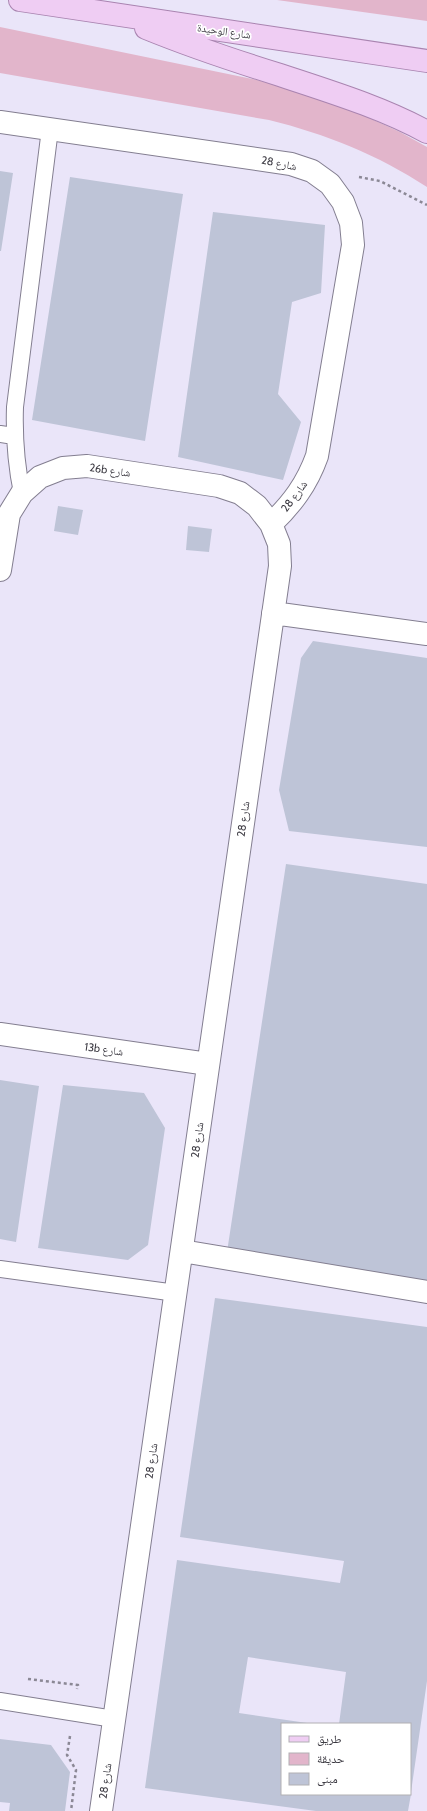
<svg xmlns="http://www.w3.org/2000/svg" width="427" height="1811" viewBox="0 0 427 1811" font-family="Cabin,'Noto Naskh Arabic',sans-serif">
	<rect width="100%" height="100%" fill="#eae5f9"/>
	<path fill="#e2b5cb" d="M277,0H427V21Z
		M0,27L257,80L306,94L354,111L400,132L427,147V187C378,155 326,134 269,120L0,73Z"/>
	<path fill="#bec4d7" d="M0,171L13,173L1,251H0Z
		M70,177L183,194L145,441L32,420Z
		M213,212L325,225L321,293L292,302L278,394L301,422L283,480L178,457Z
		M58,506L83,510L78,535L54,531Z
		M188,526L212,529L209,552L186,550Z
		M313,641L427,658V847L289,831L279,790L301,658Z
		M286,864L427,884V1281L227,1252Z
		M0,1080L39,1086L16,1242L0,1239Z
		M63,1085L144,1093L165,1128L148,1245L128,1260L38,1248Z
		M215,1298L427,1327V1681L411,1792L410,1724H339L346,1672L248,1657L239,1713L307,1723L282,1724V1794H411L408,1811H316L145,1788L177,1560L340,1583L344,1561L180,1537Z
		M0,1739L51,1745L70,1772L65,1811H9L10,1803L0,1802Z"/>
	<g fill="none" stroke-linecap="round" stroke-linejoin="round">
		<g stroke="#837e90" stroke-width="18">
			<path id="service" d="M0,434L14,436
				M22,493C16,464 14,437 15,407L50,129
				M0,1269L176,1293
				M0,1701L114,1719"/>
		</g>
		<g stroke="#837e90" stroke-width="24">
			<path id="minor" d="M0,122L291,164L312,171L330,184L343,202L351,223L353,245L317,456C307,484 292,504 271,524
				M0,570L9,514L22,493L40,477L63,468L87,466L219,486L240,493L257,506L271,524L279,544L280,566L101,1811
				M273,613L427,634
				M0,1034L208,1064
				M182,1251L427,1292"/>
		</g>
		<g stroke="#a984b0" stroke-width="24">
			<path id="primary" d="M20,0L427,61
				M146,28C190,46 235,61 280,75C331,92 381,107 427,132"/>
		</g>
		<path stroke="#8b8895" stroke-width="2.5" stroke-dasharray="3 3" stroke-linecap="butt" d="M359,177L380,181L427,205
			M28,1679L78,1685L77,1689
			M70,1736L67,1755L76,1770L71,1811"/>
		<use href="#service" stroke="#fff" stroke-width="16"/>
		<use href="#minor" stroke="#fff" stroke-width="22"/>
		<use href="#primary" stroke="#efcdf3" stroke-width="22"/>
	</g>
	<g text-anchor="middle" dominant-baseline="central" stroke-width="3.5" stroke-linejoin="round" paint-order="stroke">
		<g font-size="11" fill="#3b3941" stroke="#fff">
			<text transform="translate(224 31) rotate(8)">شارع الوحيدة</text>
			<text transform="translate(279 163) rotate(11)">شارع 28</text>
			<text transform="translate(110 470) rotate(8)">26b شارع</text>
			<text transform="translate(294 496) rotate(-53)">شارع 28</text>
			<text transform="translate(243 819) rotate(-82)">شارع 28</text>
			<text transform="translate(104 1049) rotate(8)">13b شارع</text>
			<text transform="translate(197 1140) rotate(-82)">شارع 28</text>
			<text transform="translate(151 1461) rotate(-82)">شارع 28</text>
			<text transform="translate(105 1781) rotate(-82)">شارع 28</text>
		</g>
	</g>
	<rect x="281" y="1723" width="130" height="72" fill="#ffffff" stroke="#b1b0b3"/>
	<rect x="289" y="1736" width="20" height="6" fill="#efcdf3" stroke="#b1b0b3"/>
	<text x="317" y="1743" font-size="12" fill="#3b3941">طريق</text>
	<rect x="289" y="1753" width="20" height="12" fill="#e2b5cb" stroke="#b1b0b3"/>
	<text x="317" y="1763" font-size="12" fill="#3b3941">حديقة</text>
	<rect x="289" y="1773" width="20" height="12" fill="#bec4d7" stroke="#b1b0b3"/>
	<text x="317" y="1783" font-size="12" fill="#3b3941">مبنى</text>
</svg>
